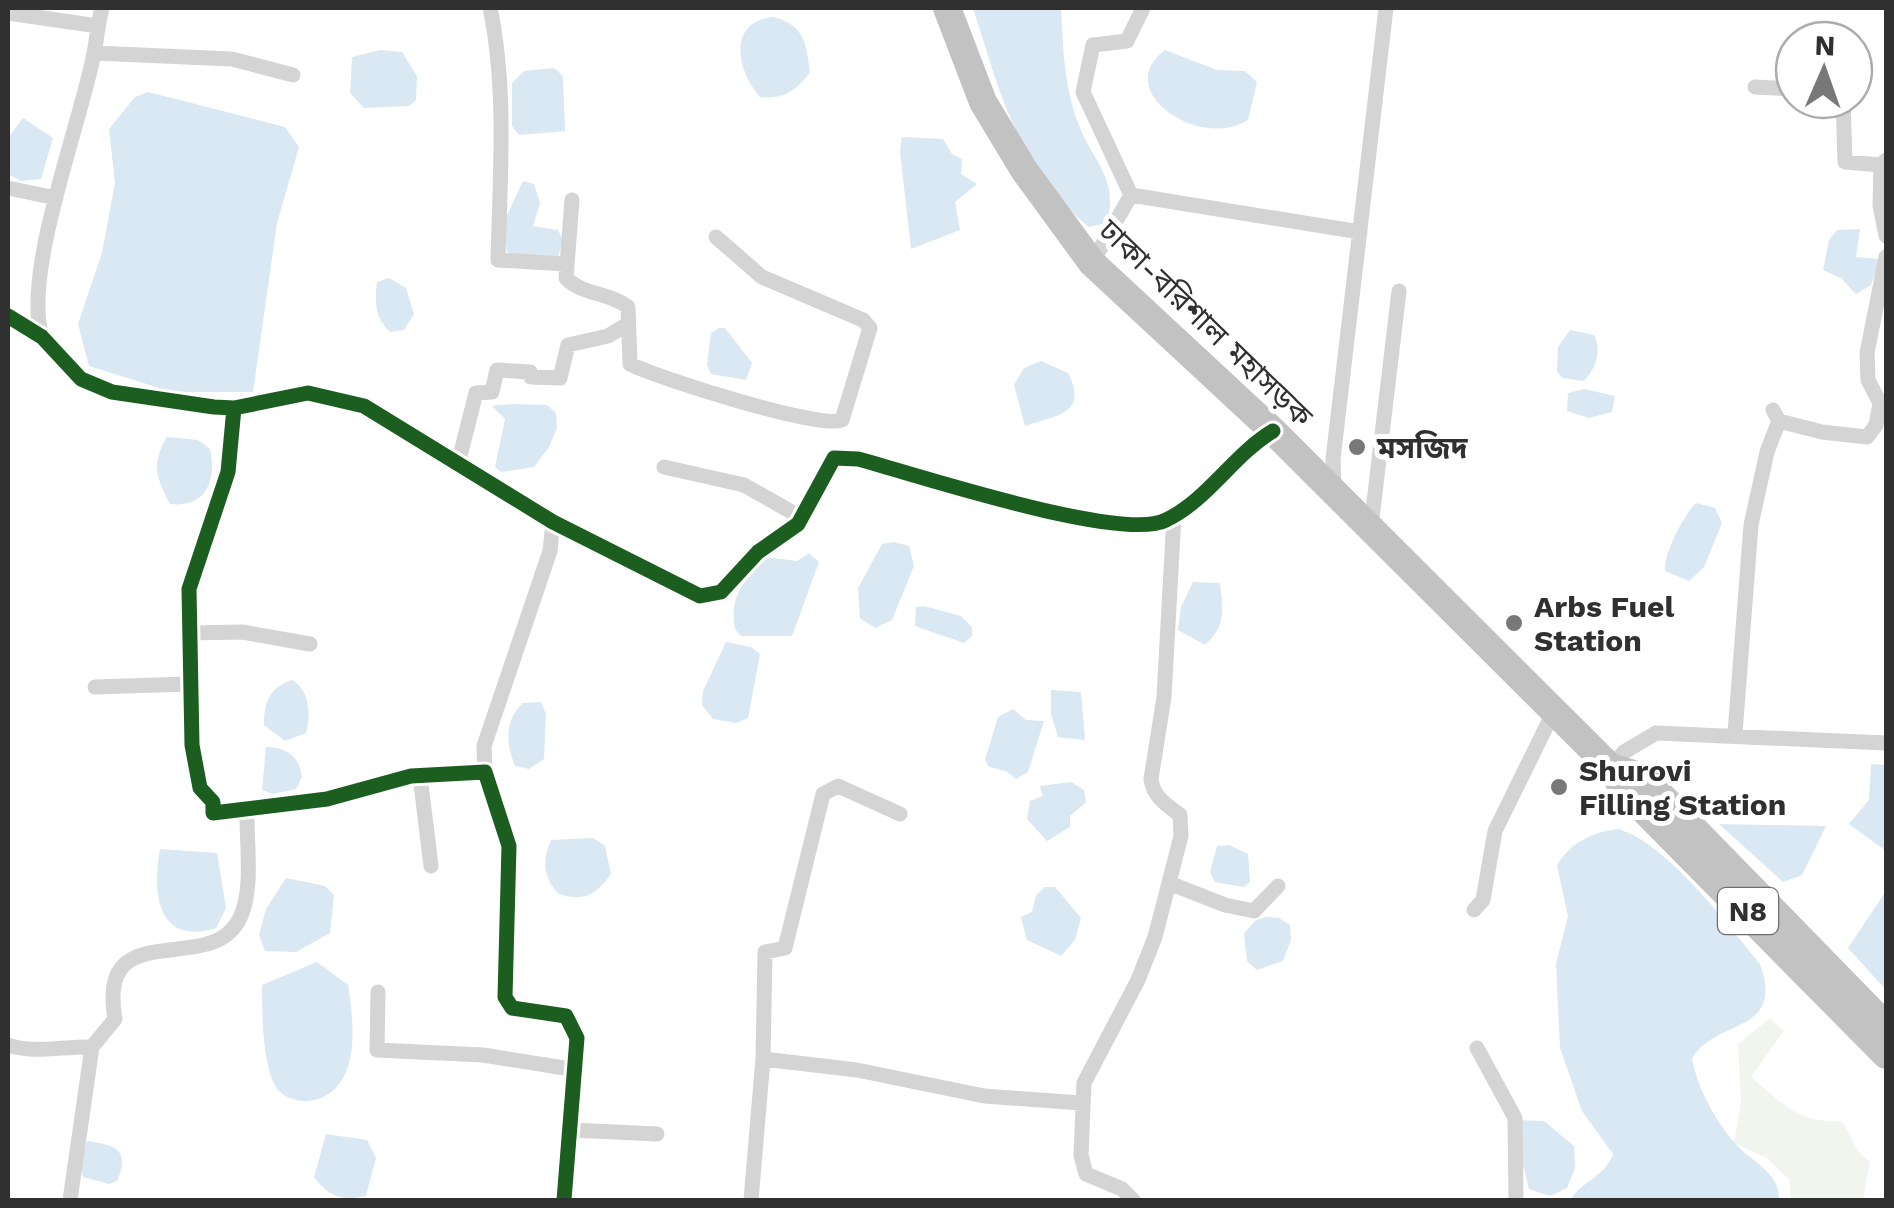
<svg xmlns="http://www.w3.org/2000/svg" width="1894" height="1208" viewBox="0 0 1894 1208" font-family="'Work Sans','Noto Sans Bengali',sans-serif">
	<rect width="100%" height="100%" fill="#fff"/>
	<path fill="#f1f5ed" d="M1770,1018L1784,1031L1751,1077C1781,1103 1800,1124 1842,1121L1858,1151L1870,1162L1863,1200H1790V1180L1767,1158L1734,1143L1741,1103L1738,1044Z"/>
	<path fill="#d9e8f2" d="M973,8H1061C1063,47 1064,85 1078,123C1092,162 1119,176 1107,223L1089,227C1017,168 1000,92 973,8Z
		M774,17C805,26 806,43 810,72C797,90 783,100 760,97C736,70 727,21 774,17Z
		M380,50L402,52L417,76L416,100L409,106L364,108L350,93L352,57Z
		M1165,50L1217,70L1245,71L1257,82L1248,120C1200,151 1110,91 1165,50Z
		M554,68L563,76L565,131L519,135L512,126V83L524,71Z
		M148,92L285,127L299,147L277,223L253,392H172L89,366L78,324L102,253L115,183L109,129L135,97Z
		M23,118L53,138L41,179L21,181L8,174V138Z
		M902,137L943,139L952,154L962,159L961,174L977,184L955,202L960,230L911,249L900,152Z
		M523,181L534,184L540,203L533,226L558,230L563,240L558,257H518L507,252L503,224Z
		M1860,229L1856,257L1881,259L1871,285L1856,294L1841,278L1823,270L1829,240L1837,230Z
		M389,278L406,288L414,314L404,330L390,332C374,317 375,302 377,282Z
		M719,328H725L752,363L746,380L711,374L707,365L711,333Z
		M1570,330L1594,335C1602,349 1596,371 1583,381L1563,378L1557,372L1558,347Z
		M1041,361L1068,373C1090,416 1052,416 1025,426L1014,385L1024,368Z
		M1584,389L1615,396L1612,412L1589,418L1567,411L1568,393Z
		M513,404L547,405L556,413L557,428L549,447L534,467L501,472L495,467L505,419L492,406Z
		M167,437L198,440L210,449C217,481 206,508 170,504C156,478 151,463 167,437Z
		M1696,503L1715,508L1722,523L1704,567L1689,581L1665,571C1663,555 1684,514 1696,503Z
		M894,542L909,546L914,566L892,620L875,628L860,618L858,588L882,544Z
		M809,553L819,562L792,636H741L735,629C729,597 744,580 765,557L797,561Z
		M1193,582L1220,583C1223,610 1226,626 1205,645L1178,630L1181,607Z
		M924,606L961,616L972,627V636L964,643L915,626L916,607Z
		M726,642L751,647L760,654L748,718L736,723L713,719L702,705L703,691Z
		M292,680C310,691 311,714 306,733L285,741L264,725C264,702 270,687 292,680Z
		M1051,690L1081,692L1085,740L1058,737L1051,714Z
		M541,702L546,714L544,759L529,769L515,766C506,744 504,720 523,703Z
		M1013,709L1026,720L1044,721L1028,772L1016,779L1006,771L989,767L985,760L998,717Z
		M266,747C287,748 299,755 302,777L296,789L273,794L262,790Z
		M1871,764L1886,765V851L1849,824L1869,800Z
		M1071,782L1084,790L1086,802L1070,816V827L1047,841L1027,819L1030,801L1043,796L1040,786Z
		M1719,824L1826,826L1802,875L1783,882Z
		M1618,829C1667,843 1728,925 1760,964C1785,1035 1718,1017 1692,1058C1697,1087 1714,1118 1733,1141C1749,1161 1780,1171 1779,1200H1570C1581,1182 1607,1175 1613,1154L1582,1111L1560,1048L1556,964L1568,916L1557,866C1569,843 1593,832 1618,829Z
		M593,838L605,846L611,874C595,895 586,902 559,894C543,878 542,860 551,840Z
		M1229,845L1248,854L1250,882L1244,887L1215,882L1210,872L1217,846Z
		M160,849L217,853L226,908L216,928C157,946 152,894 160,849Z
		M286,878L325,886L334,895L330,933L296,952L265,951L259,935L266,909Z
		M1045,887H1055L1081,918L1075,940L1061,956L1027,940L1021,917L1032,912L1036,895Z
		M1886,891V990L1848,948Z
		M1266,917L1279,918L1290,925L1291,940L1283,961L1257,970L1247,961L1244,933L1256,920Z
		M317,962L348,985C354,1021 362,1088 315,1100C303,1103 288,1100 279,1091C262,1072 262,1010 262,985Z
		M1521,1120L1544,1121L1574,1146L1575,1168L1567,1188L1550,1196L1529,1189L1521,1157Z
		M326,1134L367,1140L376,1158L366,1196C341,1201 329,1197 314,1177Z
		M87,1141C115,1145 131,1149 117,1181L109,1184L83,1177L80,1165Z"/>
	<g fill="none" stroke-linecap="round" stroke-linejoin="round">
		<path stroke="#d4d4d4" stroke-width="15" d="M490,8C507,88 500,178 498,260L565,264
			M8,13L98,26
			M94,53L232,59L293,75
			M1755,87L1794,89
			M1843,100L1845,162L1881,165L1886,160
			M1881,165L1880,205L1886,236
			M8,188L56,198
			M1131,195L1083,92L1093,45L1127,41L1143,8
			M1131,195L1360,232
			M572,200L566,278C582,295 609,292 628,307L630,364C658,378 821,430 842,420L870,328L863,320L762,277L716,237
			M1092,263L1131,195
			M42,337C22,273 81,123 94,53C97,38 98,23 102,8
			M234,408L228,472L189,589L192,745L200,788L213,802V813L327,799L411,776L485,772L509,846L505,997L512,1008L566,1016L577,1038L564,1200
			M1773,410L1779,421L1822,432L1867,437L1876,425L1880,403L1868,380L1867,353L1886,257
			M458,464L476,393L492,392L497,370L530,372L531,377L560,378L568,345L608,336L628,324
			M664,467L744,485L802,518
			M1334,490L1333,459L1386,8
			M1371,527L1399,291
			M189,633L242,632L310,644
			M95,687L188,684
			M1735,733L1751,525L1767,452L1779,421
			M1610,767L1624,752L1656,733L1886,743
			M485,772L484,746L550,551L553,522
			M420,776L431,866
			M900,814L838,786L823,794L785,948L765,952L763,1059L857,1070L984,1096L1081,1103
			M1169,883L1225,905L1254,911L1278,886
			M1474,910L1483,900L1495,831L1553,713
			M378,992L377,1050L483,1055L577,1070
			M8,1045C34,1054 64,1046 92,1047L115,1019C96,912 211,979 240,918C254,889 246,841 247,809
			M1477,1048L1515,1118L1516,1200
			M572,1130L657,1134
			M70,1200L92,1047
			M751,1200L763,1059
			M1133,1200L1122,1189L1086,1174L1081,1155L1084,1083L1138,980L1155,937L1181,836L1180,815C1167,805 1153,797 1151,779L1164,697L1174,516"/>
		<path stroke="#cecece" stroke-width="20" d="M8,316L42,337L81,379L112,392L214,407L234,408L308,393L364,406L553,522L700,596L721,592L758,552L798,524L834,458L858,459C915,474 1122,543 1166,520C1209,499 1233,455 1273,431"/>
		<path stroke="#c2c2c2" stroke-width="28" d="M947,8L983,102L1024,170L1092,263L1273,431L1610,767L1624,790L1886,1055
			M1610,767L1643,777L1886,1026"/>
		<g stroke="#fff" stroke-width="21">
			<path id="cycleway" d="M8,316L42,337L81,379L112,392L214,407L234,408L308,393L364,406L553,522L700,596L721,592L758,552L798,524L834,458L858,459C915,474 1122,543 1166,520C1209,499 1233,455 1273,431
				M234,408L228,472L189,589L192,745L200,788L213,802V813L327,799L411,776L485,772L509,846L505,997L512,1008L566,1016L577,1038L564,1200"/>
		</g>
		<use href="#cycleway" stroke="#1b5e20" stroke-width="15"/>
	</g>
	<g fill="#787878" stroke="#fff" stroke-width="4">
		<circle cx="1357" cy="447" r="10"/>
		<circle cx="1514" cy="623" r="10"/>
		<circle cx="1559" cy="787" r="10"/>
	</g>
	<g text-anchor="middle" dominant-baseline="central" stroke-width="10" stroke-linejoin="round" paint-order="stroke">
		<rect fill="#fff" stroke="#6e6e6e" stroke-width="2.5" x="1718" y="888" width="60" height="46" rx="8"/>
		<g font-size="28" font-weight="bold" fill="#303030">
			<text x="1748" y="911">N8</text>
		</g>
		<g font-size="30" fill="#303030" stroke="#fff">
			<text transform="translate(1206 323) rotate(44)">ঢাকা-বরিশাল মহাসড়ক</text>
		</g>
		<g font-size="30" font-weight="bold" fill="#303030" stroke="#fff" text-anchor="start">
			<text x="1377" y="447">মসজিদ</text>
			<text x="1534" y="606">Arbs Fuel<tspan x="1534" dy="34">Station</tspan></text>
			<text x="1579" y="770">Shurovi<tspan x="1579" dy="34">Filling Station</tspan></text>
		</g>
	</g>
	<rect width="1894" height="1208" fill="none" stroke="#303030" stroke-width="20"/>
	<g transform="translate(1824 70) rotate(2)"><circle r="48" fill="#ffffff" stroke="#acacac" stroke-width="2.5"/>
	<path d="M0-8L18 38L0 25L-18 38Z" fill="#787878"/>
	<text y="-15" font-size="28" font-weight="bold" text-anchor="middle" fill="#303030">N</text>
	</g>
</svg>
